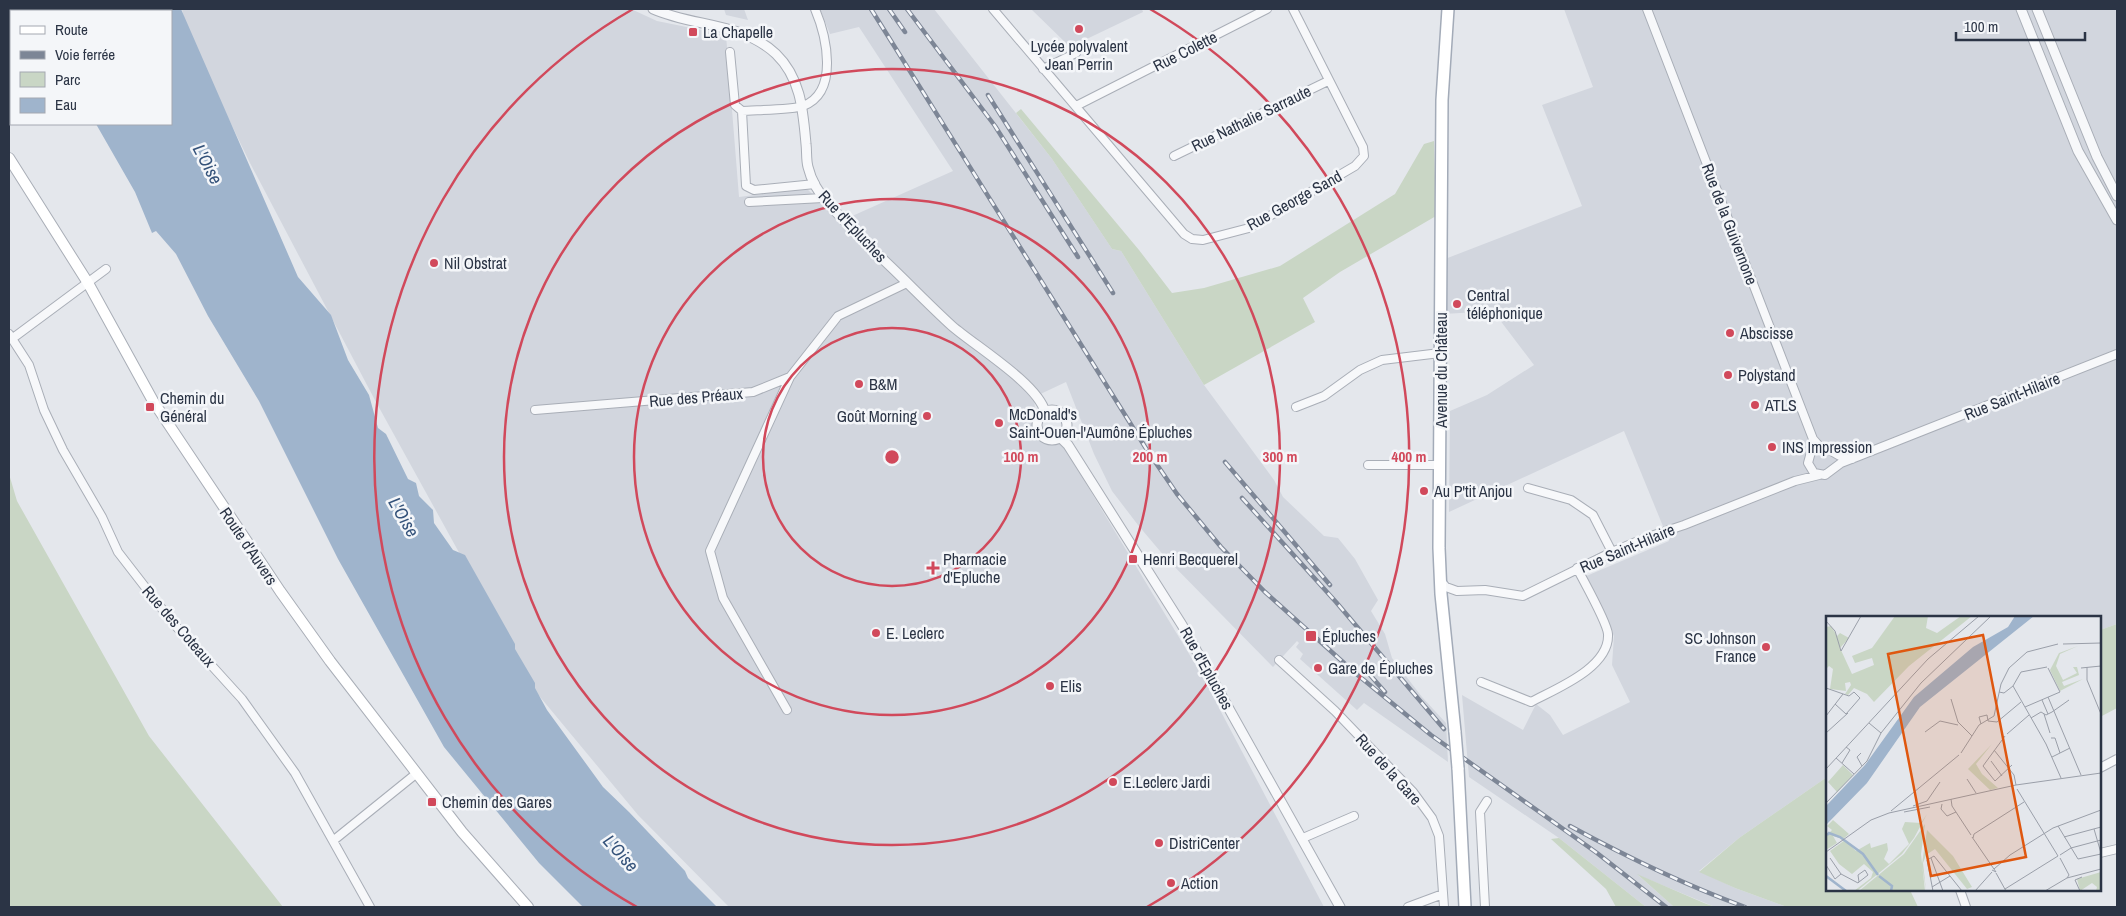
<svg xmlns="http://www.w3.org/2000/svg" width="2126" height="916" viewBox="0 0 2126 916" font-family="'Archivo Narrow',sans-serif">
	<rect width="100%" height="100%" fill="#e4e7ec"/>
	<path fill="#d2d6de" d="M182,9H631L657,21L726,35L739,197L806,188L841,221L953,171L859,27L830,34L820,9H934L1052,159L1112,249L1121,251L1204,385L1274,480L1283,497L1324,536L1338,538L1355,559L1378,600L1371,611L1385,634L1392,658L1422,697L1446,723L1448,762L1364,703L1357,710L1300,659L1303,654L1296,647L1299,643L1297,641L1273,667L1165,557L1138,525L1112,491L1094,454L1066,382L1034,397L1037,434L1062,444L1200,672L1324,907H729L638,815L536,692L376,402L250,163L187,33Z
		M724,9H744L748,20L726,15Z
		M1031,9H1142L1143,12L1070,47Z
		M1564,9H2117V624L2100,630V617H1827V777L1739,838L1699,871L1735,888L1787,907H1715L1638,875L1674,907H1646L1559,838L1469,777L1462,695L1523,730L1536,704L1550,715L1563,735L1630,702L1612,665L1614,636L1584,577L1669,541L1624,431L1449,512L1450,411L1487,395L1534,365L1493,311L1444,314L1445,259L1582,206L1542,105L1593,87Z"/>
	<path fill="#c9d6c5" d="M1021,109L1139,250L1172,293L1204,288L1280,266L1395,194L1424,144L1434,141L1436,216L1340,272L1303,298L1315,322L1204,385L1121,251L1112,249L1052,159L1016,113Z
		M9,474L17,501L149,736L283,907H9Z
		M2117,624V708L2100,717V630Z
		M1827,777V890H1910L1918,907H1787L1735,888L1699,872L1739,838Z
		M1559,838L1646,907H1616L1606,889L1551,839Z
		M1637,874L1704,903L1715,907H1674Z"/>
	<path fill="#9fb4cc" d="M50,9H181L298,277L331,315L348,360L369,395L378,428L386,434L408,479L416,483L419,496L433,510L434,523L453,550L465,555L515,644V649L535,683V688L547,710L603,787L629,812L685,871L688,878L717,907H583L539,863L444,747L338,559L259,401L208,316L176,254L156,231L152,233L135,192L96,124H171V11H51Z"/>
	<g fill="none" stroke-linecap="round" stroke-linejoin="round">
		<g stroke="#a9aeb7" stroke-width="10">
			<path id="minor" d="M993,9L1184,234L1192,239L1203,240L1249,228L1355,166L1364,156L1363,147L1293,9
				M1647,9L1813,439L1820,447
				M730,52L735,105L742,111
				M1043,69L1076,53
				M1076,106L1267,9
				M1174,156L1328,81
				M815,184L754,190L746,186L742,111C755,110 792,110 803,106C840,92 826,35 815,9
				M749,202L823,198
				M9,334L29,365L44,410L63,450L102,517L118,552L173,623L242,699L295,773L370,907
				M13,338L106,269
				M1296,407L1324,396L1360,370L1382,360L1440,353
				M535,410L753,392L790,377L838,316L907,283
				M1852,459C1835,458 1833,448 1820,447L1811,452L1808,463L1814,473L1825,475L1841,463L1859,456L2117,354
				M1368,465H1440
				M1528,488L1571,500L1593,515L1612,552
				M1440,580L1446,587L1457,591L1485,590L1523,596L1612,552L1645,538L1684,525L1795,481L1819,475
				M1279,660L1335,711L1413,792L1432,818L1439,836L1444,907
				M1481,682L1531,702C1555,689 1610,668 1608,634C1607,622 1584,582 1577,568
				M787,710L723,598L710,551L790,377
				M2100,768L2117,759
				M1303,838L1354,816
				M334,840L417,773
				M2100,853L2117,849
				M1960,890L1966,907
				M1408,907L1443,894
				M1485,907L1480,812L1487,801"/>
		</g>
		<g stroke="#a9aeb7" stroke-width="11">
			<path id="tertiary" d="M653,9C693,27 742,22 776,54C801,78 803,111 806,144C807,152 806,160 808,167C811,180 819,194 828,203C847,225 868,245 889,265C910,285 930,306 952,326C975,346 1038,384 1045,412
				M2021,9L2078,151L2117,220
				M2037,9L2097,157L2117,196
				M1037 425a15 15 0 1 1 30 0a15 15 0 1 1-30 0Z
				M1060,437L1068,445L1182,625L1340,907"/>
		</g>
		<g stroke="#a9aeb7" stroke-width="12">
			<path id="secondary" d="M9,158L88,283L153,401L280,591L330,661L462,832L528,907"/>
		</g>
		<g stroke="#a3abb8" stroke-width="14">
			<path id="primary" d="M1448,9L1442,100L1439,548L1441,594L1455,732
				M1458,768L1465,907"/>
		</g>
		<use href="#minor" stroke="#f7f8fa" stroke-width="8"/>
		<use href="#tertiary" stroke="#f7f8fa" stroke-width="9"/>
		<use href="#secondary" stroke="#fff" stroke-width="10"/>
		<use href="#primary" stroke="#fff" stroke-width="11"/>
		<g stroke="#7d8696" stroke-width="4.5">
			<path id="rail" d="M871,9L1147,450L1177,494L1221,547L1265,592L1354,672L1431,735L1597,853L1666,907
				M889,9L905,32
				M907,9L995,126L1078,257
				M988,95L1113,293
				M1225,462L1330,585
				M1242,498L1336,602L1444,729
				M1370,675L1385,692
				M1570,826C1627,857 1685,885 1745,907"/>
		</g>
		<use href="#rail" stroke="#f4f6f9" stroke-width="2.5" stroke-dasharray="8" stroke-linecap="butt"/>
		<g stroke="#a3abb8" stroke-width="14" stroke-linecap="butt">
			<path id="primary-bridge" d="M1455,732L1458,768"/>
		</g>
		<use href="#primary-bridge" stroke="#fff" stroke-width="11"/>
	</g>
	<g fill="none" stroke="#d1495b" stroke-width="2.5">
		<circle cx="892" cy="457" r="129"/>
		<circle cx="892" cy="457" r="258"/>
		<circle cx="892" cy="457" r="388"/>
		<path d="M637 907A517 517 0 0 1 633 9M1150 9A517 517 0 0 1 1147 907"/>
	</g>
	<g fill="#d1495b" stroke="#f4f6f9" stroke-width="2">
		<circle cx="1079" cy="29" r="5"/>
		<rect x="688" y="27" width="10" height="10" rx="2.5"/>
		<circle cx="434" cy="263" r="5"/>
		<circle cx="1457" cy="304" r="5"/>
		<circle cx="1730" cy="333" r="5"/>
		<circle cx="1728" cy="375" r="5"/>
		<circle cx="859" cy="384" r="5"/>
		<circle cx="1755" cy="405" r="5"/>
		<rect x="145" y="402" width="10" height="10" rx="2.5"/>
		<circle cx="927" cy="416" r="5"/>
		<circle cx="999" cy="423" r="5"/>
		<circle cx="1772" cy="447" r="5"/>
		<circle cx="1424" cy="491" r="5"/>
		<rect x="1128" y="554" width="10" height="10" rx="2.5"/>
		<path d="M930.5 560.5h5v5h5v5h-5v5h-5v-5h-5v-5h5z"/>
		<circle cx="876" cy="633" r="5"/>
		<rect x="1305" y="630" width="12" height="12" rx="2.5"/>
		<circle cx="1766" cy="647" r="5"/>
		<circle cx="1318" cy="668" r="5"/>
		<circle cx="1050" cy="686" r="5"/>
		<circle cx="1113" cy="782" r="5"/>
		<rect x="427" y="797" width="10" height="10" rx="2.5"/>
		<circle cx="1159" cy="843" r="5"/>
		<circle cx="1171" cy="883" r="5"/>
	</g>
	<g text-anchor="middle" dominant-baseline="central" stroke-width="5" stroke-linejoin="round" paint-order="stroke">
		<g font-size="16" fill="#2b3445" stroke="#f4f6f9" text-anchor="start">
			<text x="703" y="32">La Chapelle</text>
			<text x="1079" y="46" text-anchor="middle">Lycée polyvalent<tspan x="1079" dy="18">Jean Perrin</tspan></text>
			<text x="444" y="263">Nil Obstrat</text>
			<text x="1467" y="295">Central<tspan x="1467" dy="18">téléphonique</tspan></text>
			<text x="1740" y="333">Abscisse</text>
			<text x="1738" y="375">Polystand</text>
			<text x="869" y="384">B&amp;M</text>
			<text x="160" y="398">Chemin du<tspan x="160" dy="18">Général</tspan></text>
			<text x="1765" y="405">ATLS</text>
			<text x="1009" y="414">McDonald's<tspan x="1009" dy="18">Saint-Ouen-l'Aumône Épluches</tspan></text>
			<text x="917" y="416" text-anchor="end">Goût Morning</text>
			<text x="1782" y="447">INS Impression</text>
			<text x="1434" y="491">Au P'tit Anjou</text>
			<text x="943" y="559">Pharmacie<tspan x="943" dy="18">d'Epluche</tspan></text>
			<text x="1143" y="559">Henri Becquerel</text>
			<text x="886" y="633">E. Leclerc</text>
			<text x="1322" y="636">Épluches</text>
			<text x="1756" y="638" text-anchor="end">SC Johnson<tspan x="1756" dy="18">France</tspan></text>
			<text x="1328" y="668">Gare de Épluches</text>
			<text x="1060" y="686">Elis</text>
			<text x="1123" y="782">E.Leclerc Jardi</text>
			<text x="442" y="802">Chemin des Gares</text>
			<text x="1169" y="843">DistriCenter</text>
			<text x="1181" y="883">Action</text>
		</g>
		<g font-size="16" fill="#2b3445" stroke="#f4f6f9">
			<text transform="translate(1185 51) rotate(-27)">Rue Colette</text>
			<text transform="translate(1251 118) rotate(-26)">Rue Nathalie Sarraute</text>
			<text transform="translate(1294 200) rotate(-29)">Rue George Sand</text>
			<text transform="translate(1730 224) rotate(69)">Rue de la Guivernone</text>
			<text transform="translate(853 226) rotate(47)">Rue d'Epluches</text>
			<text transform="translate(1441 370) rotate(-90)">Avenue du Château</text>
			<text transform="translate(2012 396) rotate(-22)">Rue Saint-Hilaire</text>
			<text transform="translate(696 397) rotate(-5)">Rue des Préaux</text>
			<text transform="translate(249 546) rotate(56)">Route d'Auvers</text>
			<text transform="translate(1627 548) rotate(-23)">Rue Saint-Hilaire</text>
			<text transform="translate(179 626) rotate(49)">Rue des Coteaux</text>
			<text transform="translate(1207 668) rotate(61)">Rue d'Epluches</text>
			<text transform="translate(1389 769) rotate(48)">Rue de la Gare</text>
		</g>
		<g font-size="18" font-style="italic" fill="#34527a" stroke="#f4f6f9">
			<text transform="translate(208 164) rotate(62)">L'Oise</text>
			<text transform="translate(404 517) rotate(60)">L'Oise</text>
			<text transform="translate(621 853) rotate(48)">L'Oise</text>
		</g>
	</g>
	<g transform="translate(1826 616)">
		<rect width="275" height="275" fill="#e4e7ec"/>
		<path d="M69,0H102L100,12L111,17L135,0H146L83,50L48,86L41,78L28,72L22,79L19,78L25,69L24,66L19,67L20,75L4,73L7,53L3,50L0,53V11L5,10L11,20L14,17L23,22L14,32L26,58L48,49L46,42L29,47L26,40L46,32ZM252,30L234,38L230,50L237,64L251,57L247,51H251L253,59L236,66L238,70L257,63L234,75L224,54L233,37ZM166,128L150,148L156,158L172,172L164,174L142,153ZM17,149L27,159L11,176L2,166ZM101,198L88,222L76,238L31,275H28L45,262L47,256L38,248L26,258L13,248L4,235L19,224L30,235L44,227L45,232L61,227L62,234L58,243L63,248L83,228L76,213L79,206L95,207ZM7,204L23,218L17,223L7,220L11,227L0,234V220L6,214L1,210ZM99,208L95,238L99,275H33L78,238ZM101,214L127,240L146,271L141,273L109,233L100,239L97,247L100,275L96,248ZM275,256L274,275H270L271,271L266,267L254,275L251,263Z" fill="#c9d6c5"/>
		<path d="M189,0H208L94,91L41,167L0,209V190L39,149L88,81L147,31L182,11Z" fill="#9fb4cc"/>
		<path fill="none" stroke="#9fb4cc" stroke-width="2.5" d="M1,219L3,217L14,221L37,238L52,259M0,260L20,275M53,260L66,270L65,275"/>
		<path fill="none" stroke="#9a9fa9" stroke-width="1" d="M0,5L9,15L15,35M237,28L275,27M15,35L35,0M261,51V64L275,98M255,52L275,50M187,70L220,128L235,162M0,72L23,80L28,76L34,82L20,98L9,88M173,76L178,77L187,70L195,56L221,51M222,81L255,159M125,83L132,106L146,120M216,84L222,98M199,91L234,76L222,52M218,98L224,117M0,100L17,78M205,102L215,96L220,99L226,96L243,84M162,105L171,106L195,86M43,107L55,117M155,108L153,101L161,99L162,105M99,116L114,105L132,109M0,117L22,97M181,118L203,99M179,120L157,150L169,165L186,149M225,122H229L234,137M168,134L188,159L190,169M35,137L31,141L36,150M135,137L153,109L168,100L175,68L183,52L201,36L232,28M226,141L244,132M10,142L28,158M165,145L176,160M16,147L24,134L20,131M0,153L102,43L153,0M141,163L150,177M191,173L232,240M125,183L126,190L145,219M0,187L41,145L55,117L95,67L165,0M116,188L115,193L121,200L130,196M87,190L101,185L114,166M65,195L133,139M78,196L104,191M232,210L252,243L275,238M268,213L275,237M146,221L170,256L166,254M238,221L275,211M147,222L148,218L198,186M0,236L45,204L63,197L190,169L275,157M234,239L245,232L275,224M4,242L15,258M105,242L117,275M234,242L243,259L241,262M0,249L9,263L15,258M168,253L184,239L227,212L275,194M170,257L180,275M15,258L32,267L33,266L42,259L39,254L32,259L33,266M106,271L124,260M179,273L232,240M107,275L101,244L108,240L136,275M149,275L166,256M219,275L241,262L275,253M254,275L249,264L256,261"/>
		<path fill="#df570f" fill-opacity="0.15" stroke="#df570f" stroke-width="2.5" d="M157,19L200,241L105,260L62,38Z"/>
		<rect width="275" height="275" fill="none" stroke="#2b3445" stroke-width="2.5"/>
	</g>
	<circle cx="892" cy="457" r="8" fill="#d1495b" stroke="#f4f6f9" stroke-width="2.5"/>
	<g font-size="15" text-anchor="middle" font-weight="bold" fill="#d1495b" stroke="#f4f6f9" stroke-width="5" stroke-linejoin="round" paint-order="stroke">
		<text x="1021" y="462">100 m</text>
		<text x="1150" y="462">200 m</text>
		<text x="1280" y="462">300 m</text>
		<text x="1409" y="462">400 m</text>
	</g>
	<rect width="2126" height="916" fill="none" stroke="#2b3445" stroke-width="20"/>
	<rect x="10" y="10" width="162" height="115" fill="#f4f6f9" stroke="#a4a8b1"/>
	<rect x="20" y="26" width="25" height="8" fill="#ffffff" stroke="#a4a8b1"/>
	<text x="55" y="35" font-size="15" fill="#2b3445">Route</text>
	<rect x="20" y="51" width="25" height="8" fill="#7d8696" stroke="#a4a8b1"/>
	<text x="55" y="60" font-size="15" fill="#2b3445">Voie ferrée</text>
	<rect x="20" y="72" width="25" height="15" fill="#c9d6c5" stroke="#a4a8b1"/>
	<text x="55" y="85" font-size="15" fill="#2b3445">Parc</text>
	<rect x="20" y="98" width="25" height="15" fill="#9fb4cc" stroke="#a4a8b1"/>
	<text x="55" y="110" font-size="15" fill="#2b3445">Eau</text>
	<path d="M1956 32v8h129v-8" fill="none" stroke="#2b3445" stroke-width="2.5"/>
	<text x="1964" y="32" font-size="15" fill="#2b3445" stroke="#f4f6f9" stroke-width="4" paint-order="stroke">100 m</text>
</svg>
